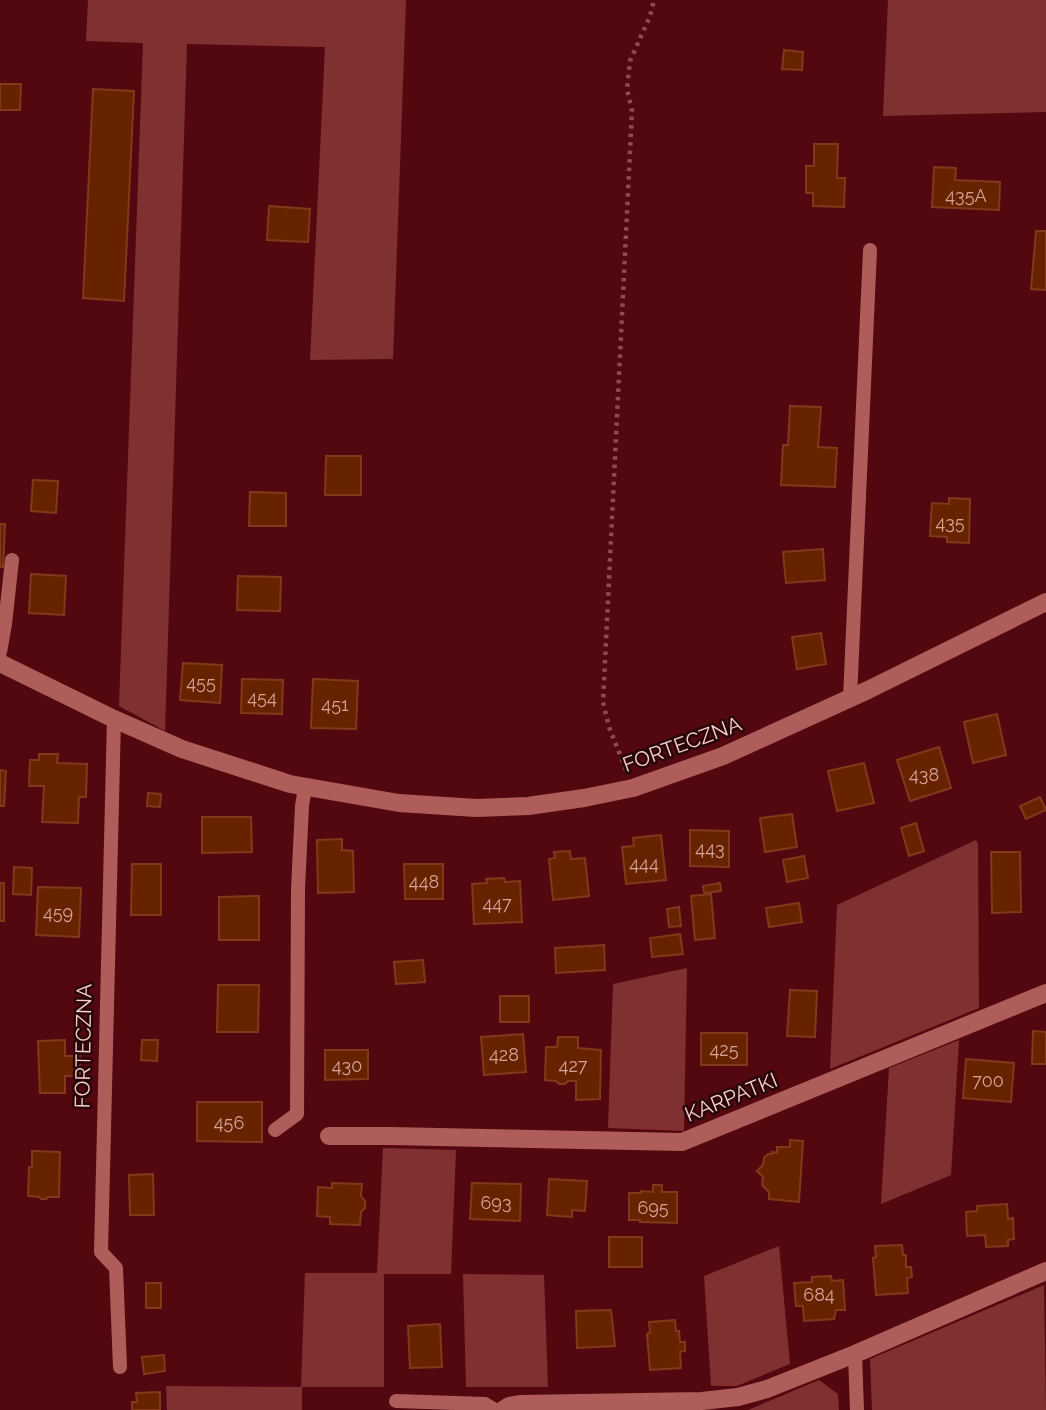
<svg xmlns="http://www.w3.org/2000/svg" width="1046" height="1410" viewBox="0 0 1046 1410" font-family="Raleway,sans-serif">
	<rect width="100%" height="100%" fill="#53080f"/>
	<path fill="#803030" d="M88,0H406L393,359L310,360L325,47L187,44L165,731L119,706L143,43L86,41Z
		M888,0H1046V112L883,116Z
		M976,840L978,844L979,1008L830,1069L837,905Z
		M687,968L684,1131L608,1128L613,984Z
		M959,1040L951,1175L881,1204L889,1068Z
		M383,1148L456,1150L451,1274H384V1387H302V1410H167L166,1386L301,1387L305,1273H377Z
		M779,1246L790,1364L737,1386H711L704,1276Z
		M463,1274L544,1275L548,1387H466Z
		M1044,1285L1046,1410H872L870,1359Z
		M819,1380L838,1394L839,1410H748Z"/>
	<path fill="#672300" stroke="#803a1b" stroke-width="2" d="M784,50L803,52L802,70L782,69Z
		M0,84H21L20,110H0Z
		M93,89L134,91L124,301L83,298Z
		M814,144H838L837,178H845L844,207L813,206V193H806V166H814Z
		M934,167L956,168L955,180L1000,182L999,210L932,207Z
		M269,206L310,209L308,242L267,240Z
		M1036,231H1046V290L1031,289Z
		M790,406L821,407L818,447L837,448L835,487L781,485L783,445H788Z
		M326,456H361V495H325Z
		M33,480L58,481L56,513L31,511Z
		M250,492L286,493V526H249Z
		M949,498L970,499L969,543L947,542V537L930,536L932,503L949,504Z
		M0,524H5L3,567H0Z
		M823,549L825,580L786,583L783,552Z
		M31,574L66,576L64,615L29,613Z
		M238,576L281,577L280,611L237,610Z
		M821,633L826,664L797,669L792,637Z
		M183,663L222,665L220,703L180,700Z
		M242,679L283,680L282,714L241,713Z
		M313,679L358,681L356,729L311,728Z
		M997,714L1006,755L973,763L964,722Z
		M939,747L951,788L910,801L897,760Z
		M39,754H58L57,763L87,764L86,797H79L78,823L42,822L44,786H29L30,760H39Z
		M864,763L874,803L837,811L828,771Z
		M0,770L6,771L4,806H0Z
		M148,793L161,794L160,807L147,806Z
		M1040,797L1046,810L1026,819L1020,806Z
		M792,814L797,847L765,852L760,818Z
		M202,817H251L252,852L202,853Z
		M916,823L924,851L909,856L901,828Z
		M690,830L729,831V867L690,866Z
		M661,835L666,880L626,884L622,847L634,846L633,838Z
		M342,839V850L353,851L354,892L318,893L317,840Z
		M570,851L571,859L585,858L589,896L553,900L549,859L555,858L554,852Z
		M991,852H1020L1021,912L992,913Z
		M804,856L808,878L787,882L783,860Z
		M132,864H161V915H131Z
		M404,864H443V899H405Z
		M14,867L32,868L31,895L13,894Z
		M504,878L505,882L520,881L522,922L474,924L472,884L487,883L486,879Z
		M0,883H4V921H0Z
		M720,883L721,891L704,893L703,886Z
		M38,887L81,888L79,937L36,935Z
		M711,894L715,938L695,940L691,896Z
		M259,896V940H219V897Z
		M799,903L802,922L769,927L766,908Z
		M679,907L681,926L669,927L667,909Z
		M680,934L683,954L652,957L650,938Z
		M604,945L605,970L556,973L555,948Z
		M423,960L425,982L396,984L394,962Z
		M218,985H259L258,1032H217Z
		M790,990L817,991L815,1037L787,1036Z
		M500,996H529V1022H500Z
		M1033,1031L1046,1032V1064H1032Z
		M701,1033H747V1065H701Z
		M523,1034L526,1072L484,1075L481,1037Z
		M558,1037H578V1048L601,1050L600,1099L576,1100V1081H568L565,1084H559L556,1081L545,1080L546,1047H557Z
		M65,1040V1056H80V1076H65V1093H40L38,1041Z
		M142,1040H158L157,1061L141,1060Z
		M325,1050H368V1079L325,1080Z
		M966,1059L1014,1063L1011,1102L963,1098Z
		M197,1102H262V1142L197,1141Z
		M790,1140L803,1141L799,1202L769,1199V1192L762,1185L763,1177L757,1171L763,1165L764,1158L768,1154H772V1152L777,1153V1147H790Z
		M32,1151L60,1152L59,1197H48L46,1199H41L39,1197L28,1196L29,1167H32Z
		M153,1174L154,1215H130L129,1175Z
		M549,1179L587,1181L585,1211L572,1210V1217L547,1215Z
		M332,1183L362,1184L361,1196L365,1201V1208L361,1212L360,1225L330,1224V1217L317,1216L318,1187L332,1188Z
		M472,1183L521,1184L520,1221L470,1219Z
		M653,1185H662V1192H677V1223L640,1222V1220H629V1193H641V1191L653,1192Z
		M1007,1204L1008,1219L1013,1218L1014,1239L1008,1240V1246L986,1247L985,1235L967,1236L966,1212L977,1211V1206Z
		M609,1237H642V1267H609Z
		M902,1245L903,1255H906V1267H911L912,1277L907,1278L908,1293L876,1295L873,1258L876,1257L875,1246Z
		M831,1276L832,1281L843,1280L845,1310H836L834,1319L804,1321L803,1306H796L794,1283L812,1282V1277Z
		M146,1283H161V1308H146Z
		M611,1310L615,1346L577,1348L576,1311Z
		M675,1320L676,1331H679L680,1342H685V1351L680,1352L681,1368L650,1370L647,1334L650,1333L649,1322Z
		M440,1324L442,1367L410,1368L408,1326Z
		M164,1355L165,1371L144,1374L142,1357Z
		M160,1392V1410H132V1402H137L136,1393Z"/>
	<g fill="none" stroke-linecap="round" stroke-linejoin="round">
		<path stroke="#8e4c50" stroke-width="4.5" stroke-dasharray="3.5 5" stroke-linecap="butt" d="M626,770L609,727L603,702L632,111L627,89L630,61L650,16L654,0"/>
		<path stroke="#ae5d5a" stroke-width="14" d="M0,652L5,624L12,560
			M850,698L870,250
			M114,719L101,1252L116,1268L120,1367
			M275,1130L297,1114L298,889L302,806L305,787
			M855,1354L857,1410
			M396,1401L485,1404L495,1410"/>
		<path stroke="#ae5d5a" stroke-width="18" d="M0,663L114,719L182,749L290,784L399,803L476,808L528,806L584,798L633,788L723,756L868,690L1046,602
			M329,1136H390L682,1142L1046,993
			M503,1410L509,1406L520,1404L702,1401L738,1397L767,1389L855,1354L1046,1271"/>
	</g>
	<g text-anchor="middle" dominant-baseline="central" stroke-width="5" stroke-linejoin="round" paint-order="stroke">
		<g font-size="18" fill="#d7a298">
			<text x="966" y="195">435A</text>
			<text x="950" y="522">435</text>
			<text x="201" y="682">455</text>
			<text x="262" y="697">454</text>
			<text x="335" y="704">451</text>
			<text x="924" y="774">438</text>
			<text x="710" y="848">443</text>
			<text x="644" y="863">444</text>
			<text x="424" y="881">448</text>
			<text x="497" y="903">447</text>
			<text x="58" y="912">459</text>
			<text x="724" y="1049">425</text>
			<text x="504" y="1054">428</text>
			<text x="347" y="1065">430</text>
			<text x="573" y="1065">427</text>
			<text x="988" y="1080">700</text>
			<text x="229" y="1122">456</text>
			<text x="496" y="1202">693</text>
			<text x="653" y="1207">695</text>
			<text x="819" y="1294">684</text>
		</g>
		<g font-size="21" fill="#fccdca" stroke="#260707">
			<text transform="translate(682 744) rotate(-20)">FORTECZNA</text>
			<text transform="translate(83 1046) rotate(-89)">FORTECZNA</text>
			<text transform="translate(731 1097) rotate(-22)">KARPATKI</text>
		</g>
	</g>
</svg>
